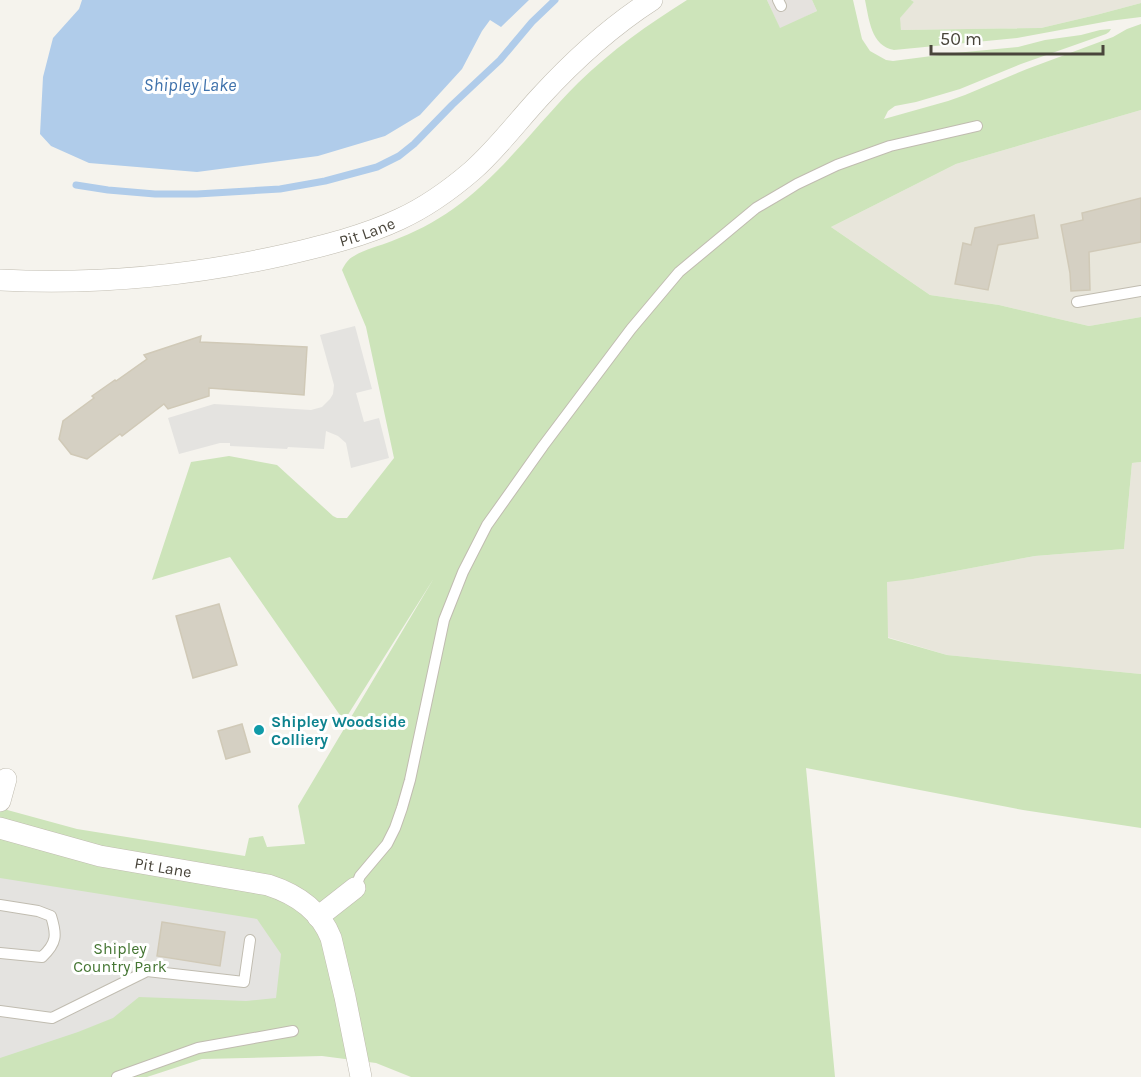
<svg xmlns="http://www.w3.org/2000/svg" width="1141" height="1077" viewBox="0 0 1141 1077" font-family="Karla,sans-serif">
	<rect width="100%" height="100%" fill="#f5f3ed"/>
	<path fill="#e8e6db" d="M911,0H1141V3L1096,15L1041,28L901,30L899,18L914,2Z
		M1141,110V317L1089,326L999,305L930,295L831,227L956,164Z
		M1141,462V674L947,655L887,637V581L913,579L1035,556L1124,549L1132,463Z"/>
	<path fill="#e5e2de" d="M767,0H812L817,11L780,29Z"/>
	<path fill="#cde4ba" d="M687,0H767L780,28L817,11L812,0H853L862,39L870,51L886,60L893,61L955,53L1018,47L1045,40L1081,35L1100,30L1111,29L1109,32L1106,34L1021,64L960,89L916,102L895,106L888,111L884,119L948,101L965,95L1027,69L1113,37L1127,29L1141,24V110L956,164L831,227L930,295L999,305L1089,326L1141,317V462L1132,463L1124,549L1035,556L913,579L887,582L888,638L947,655L1141,674V828L1023,810L806,768L835,1077H411L376,1063L322,1056L202,1059L147,1077H0V808L77,829L245,856L249,838L263,836L267,847L305,844L298,806L434,578L344,721L230,557L152,580L191,462L229,456L277,465L333,516L337,518H347L394,458L366,327L342,270C345,264 348,259 354,256C365,249 380,246 392,241C413,233 435,222 453,209C502,174 536,125 578,83C612,50 647,25 687,0Z
		M865,0H911L914,2L900,18L901,30L1041,28L1096,15L1141,3V17L1109,21L1017,38L894,50C871,46 869,19 865,0Z"/>
	<path fill="#e4e3e0" d="M355,326L372,389L356,393L364,422L379,418L389,458L351,468L346,443L338,436L326,431L324,449L288,447L287,449L230,446V443H220L179,454L168,418L214,404L311,410L322,407L330,399L333,394L334,385L320,335Z
		M0,878L257,919L281,954L276,998L246,1001L139,997L113,1018L78,1032L0,1058Z"/>
	<path fill="#b0ccea" d="M82,0H529L501,27L490,20L482,31L462,69L420,115L385,136L318,156L197,172L89,163L51,146L40,134L43,77L53,38L79,9Z"/>
	<g fill="none" stroke-linecap="round" stroke-linejoin="round">
		<path stroke="#b0ccea" stroke-width="7" d="M76,185L108,190L155,194H197L280,189L325,181L377,167L399,156L414,144L452,105L500,60L532,22L555,0"/>
	</g>
	<path fill="#d5d0c3" stroke="#d0c9b7" stroke-width="1.5" d="M1141,198V242L1089,252L1090,290L1071,291L1070,273L1061,225L1083,220L1082,213Z
		M1034,215L1038,238L998,245L988,290L955,284L963,243L971,245L975,228Z
		M201,336L200,342L307,347L304,395L209,388V396L168,409L164,404L122,436L120,434L87,459L71,454L59,439L63,421L94,398L92,396L115,380L116,381L147,359L144,355Z
		M219,604L237,665L193,678L176,616Z
		M242,724L250,752L226,759L218,731Z
		M162,922L225,932L220,966L157,956Z"/>
	<g fill="none" stroke-linecap="round" stroke-linejoin="round">
		<g stroke="#c0bcb0" stroke-width="12">
			<path id="service" d="M778,0L781,6
				M1077,302L1141,291
				M355,888L360,876L387,844L395,828L402,808L410,780L444,620L463,572L487,525L543,446L631,329L679,272L756,208L797,184L837,165L890,146L977,126
				M0,905L38,911L51,916C57,935 57,943 42,957L0,953
				M0,1011L52,1018L147,971L244,982L250,940
				M117,1077L198,1048L293,1031"/>
		</g>
		<g stroke="#c0bcb0" stroke-width="22">
			<g id="minor">
				<path id="s1" d="M0,280C96,285 190,276 284,255C323,246 364,236 400,219C426,207 451,189 472,171C497,149 517,122 540,97C574,60 610,27 652,0"/>
				<path d="M0,801L6,779"/>
				<path id="s2" d="M0,828L100,856L268,885C296,894 320,910 331,938L345,997L361,1077"/>
				<path d="M318,917L355,888"/>
			</g>
		</g>
		<use href="#service" stroke="#fff" stroke-width="10"/>
		<use href="#minor" stroke="#fff" stroke-width="21"/>
	</g>
	<circle fill="#0f9aa8" stroke="#fff" stroke-width="2" cx="259" cy="730" r="6"/>
	<g text-anchor="middle" dominant-baseline="central" stroke-width="6" stroke-linejoin="round" paint-order="stroke">
		<g font-size="16" fill="#49453b" stroke="#fff">
			<text stroke="none"><textPath href="#s1" startOffset="372">Pit Lane</textPath></text>
			<text stroke="none"><textPath href="#s2" startOffset="168">Pit Lane</textPath></text>
		</g>
		<g font-size="16" font-weight="bold" fill="#0d838f" stroke="#fff" text-anchor="start">
			<text x="271" y="721">Shipley Woodside<tspan x="271" dy="18">Colliery</tspan></text>
		</g>
		<g font-size="16" fill="#457633" stroke="#fff">
			<text x="120" y="948">Shipley<tspan x="120" dy="18">Country Park</tspan></text>
		</g>
		<g font-size="18" font-style="italic" fill="#3e71ab" stroke="#fff">
			<text x="190" y="85">Shipley Lake</text>
		</g>
	</g>
	<path d="M931 45v9h172v-9" fill="none" stroke="#49453b" stroke-width="3"/>
	<text x="940" y="45" font-size="18" fill="#49453b" stroke="#ffffff" stroke-width="4.5" paint-order="stroke">50 m</text>
</svg>
